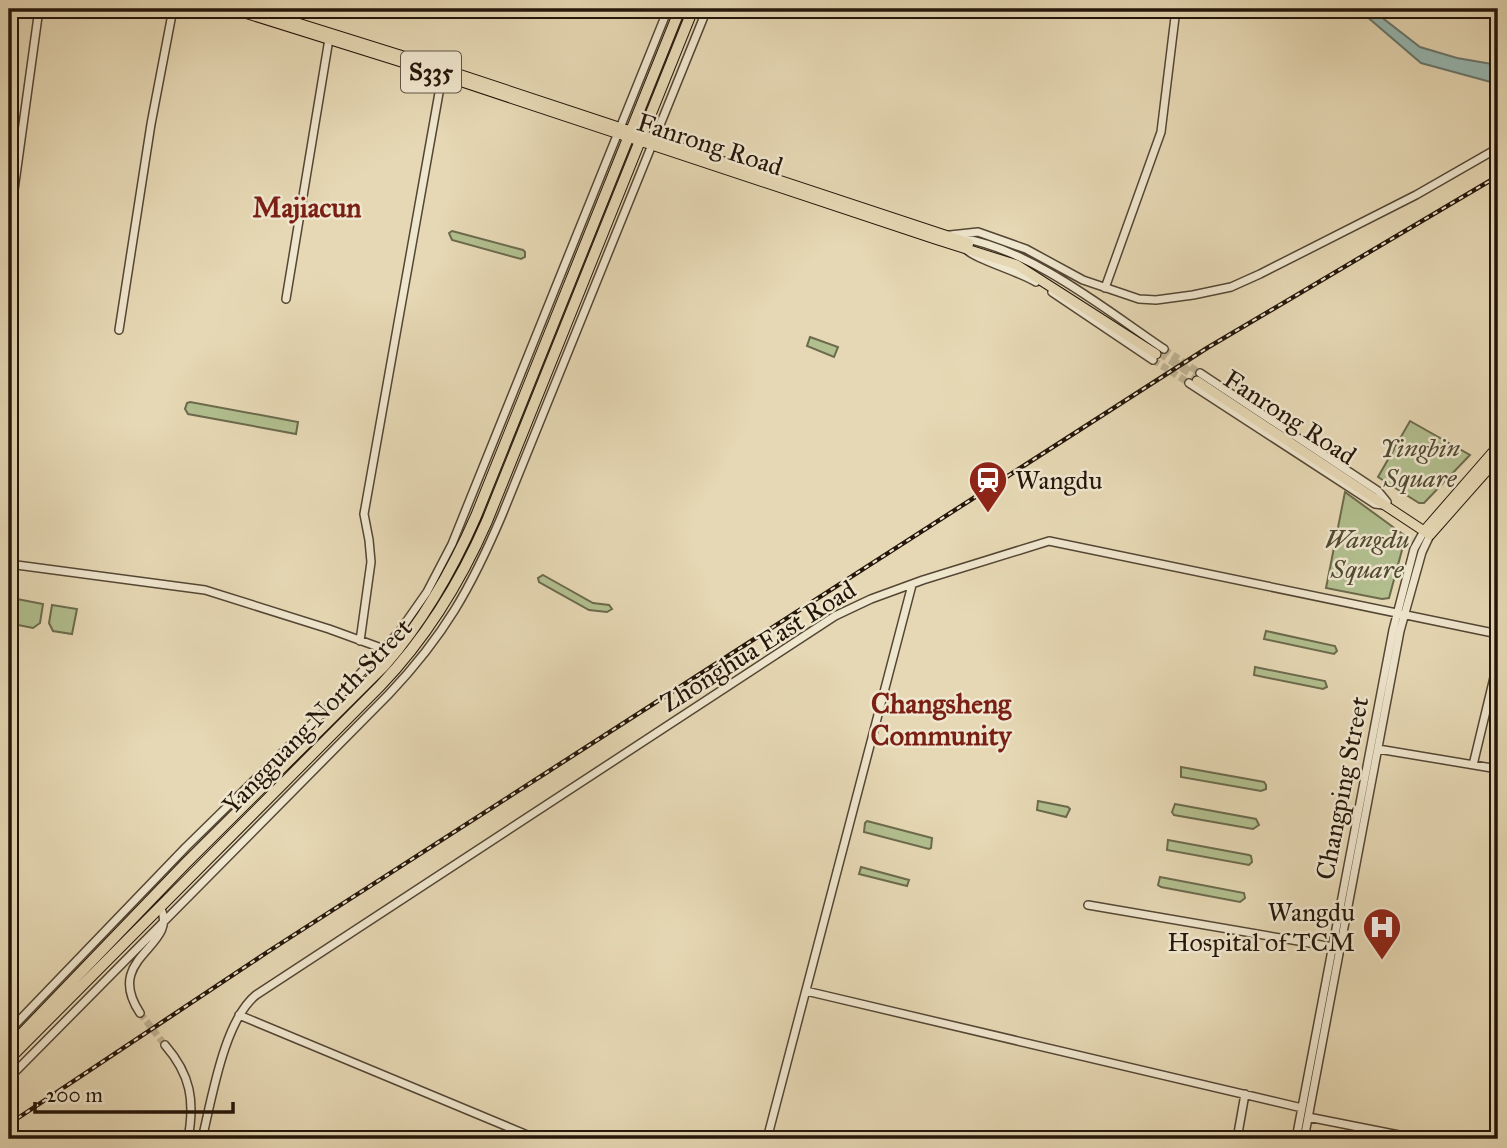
<svg xmlns="http://www.w3.org/2000/svg" width="1507" height="1148" viewBox="0 0 1507 1148" font-family="'IM FELL Great Primer',serif">
	<rect width="100%" height="100%" fill="#e6d8b4"/>
	<filter id="stains"><feTurbulence type="fractalNoise" baseFrequency=".00286" numOctaves="4"/><feColorMatrix values="0 0 0 0 .2 0 0 0 0 .09 0 0 0 0 .02 0 0 0 .5 -.17"/></filter>
	<radialGradient id="worn" r=".72"><stop offset=".6" stop-color="#630" stop-opacity="0"/><stop offset="1" stop-color="#630" stop-opacity=".3"/></radialGradient>
	<path fill="#b2bf8f" stroke="#6b6a4c" stroke-width="2" d="M452,231L523,250L525,252V257L521,259L452,240L449,233Z
		M810,337L838,347L834,357L807,346Z
		M190,402L298,422L296,434L188,414L185,409L187,403Z
		M1410,421L1470,455L1424,503H1419L1378,477Z
		M1345,492L1404,535L1405,539L1389,598L1382,599L1326,588Z
		M543,575L593,603L609,605L612,609L607,612L589,610L539,582L538,578Z
		M17,599L43,604L40,623L33,628L13,624Z
		M52,605L77,609L72,634L53,631L49,623Z
		M1266,631L1335,646L1337,651L1334,654L1264,639Z
		M1255,667L1325,681L1327,687L1323,689L1254,675Z
		M1181,767L1264,782L1266,785V789L1261,791L1181,777Z
		M1038,801L1068,807L1070,809L1066,817L1037,810Z
		M1175,804L1256,819L1259,825L1253,829L1174,815L1172,812Z
		M867,821L932,838L931,848L929,849L864,832L865,823Z
		M1168,840L1249,855L1251,856L1252,862L1249,865L1167,850Z
		M861,867L909,880L907,886L859,874Z
		M1160,877L1244,893L1245,898L1240,902L1161,887L1158,885Z"/>
	<path fill="#97b9b3" stroke="#69786f" stroke-width="2" d="M1358,9H1371L1420,47L1457,58L1498,65V84L1421,63Z"/>
	<g fill="none" stroke-linecap="round" stroke-linejoin="round">
		<path stroke="#bfb192" stroke-width="7" stroke-dasharray="7 3.5" stroke-linecap="butt" d="M1164,349L1200,373
			M1153,360L1189,383
			M140,1013L165,1045"/>
		<path stroke="#bfb192" stroke-width="9" stroke-dasharray="9 4.5" stroke-linecap="butt" d="M1159,352L1200,379"/>
		<g stroke="#544634" stroke-width="10">
			<path id="minor" d="M9,226L39,9
				M950,235L978,232L1026,249L1083,280L1139,299L1156,300L1193,295L1231,287L1260,274L1416,195L1498,148
				M961,238C1031,249 1106,310 1164,349
				M966,249C972,258 1020,272 1036,282
				M1105,288L1161,132L1176,9
				M1052,292L1153,360
				M286,299L329,39
				M119,330L151,124L173,9
				M1200,373L1378,491L1387,502
				M1189,383L1375,504L1383,505
				M9,564L205,590L329,629L395,653
				M360,641L371,562L369,540L364,514L442,76
				M1378,749L1498,769
				M1473,765L1498,661
				M1088,905L1333,947
				M806,991L1302,1108
				M140,1013C102,956 181,947 160,907
				M239,1015L537,1139
				M9,1031L186,847L329,707L399,632L427,592L452,544L668,9
				M165,1045C191,1075 195,1101 188,1139
				M9,1078L389,694C444,636 471,588 502,515L707,9
				M1308,1117L1419,1139
				M202,1139C212,1098 224,1021 256,995L835,616L871,599L923,580L1049,541L1498,634
				M767,1139L912,585
				M1237,1139L1245,1094
				M1296,1139L1393,630L1414,549L1424,531
				M1304,1139L1400,631L1422,552L1430,535"/>
		</g>
		<g stroke="#24160a" stroke-width="11">
			<path id="major" d="M232,9L414,66L935,239L1017,265L1156,354
				M253,9L416,60L969,243
				M1197,381L1430,535L1498,458
				M1424,531L1498,446"/>
		</g>
		<g stroke="#24160a" stroke-width="12">
			<path id="highway" d="M9,1047L186,863L385,665C424,620 452,571 476,516L680,9
				M9,1059L380,686C427,637 460,583 487,521L693,9"/>
		</g>
		<use href="#minor" stroke="#efe6ce" stroke-width="7"/>
		<use href="#major" stroke="#e6d8b4" stroke-width="9"/>
		<use href="#highway" stroke="#e6d8b4" stroke-width="10"/>
		<g stroke="#24160a" stroke-width="4.5">
			<path id="rail" d="M9,1124L269,951L1207,348L1498,176"/>
		</g>
		<use href="#rail" stroke="#efe6ce" stroke-width="2" stroke-dasharray="5" stroke-linecap="butt"/>
	</g>
	<defs>
		<g id="station-pin" transform="scale(2.0125)"><path d="M0 17L-7.5 6A9.5 9.5 0 1 1 7.5 6Z" fill="#8f2418" stroke="#efe6ce"/><path d="M-3-6H3Q5-6 5-4V2Q5 4 3 4L4.5 6H3L1.5 4h-3L-3 6H-4.5L-3 4Q-5 4-5 2V-4Q-5-6-3-6ZM-3.5-4v3h7v-3ZM-3.5 1v1.5H-2V1ZM2 1v1.5H3.5V1Z" fill="#fff"/></g>
		<g id="hospital-pin" transform="scale(2.0125)"><path d="M0 17L-7.5 6A9.5 9.5 0 1 1 7.5 6Z" fill="#8f2418" stroke="#efe6ce"/><path d="M-5-5h3v3.5h4V-5h3V5h-3V1.5h-4V5h-3Z" fill="#fff"/></g>
	</defs>
	<g fill-rule="evenodd">
		<use href="#station-pin" x="988" y="480"/>
		<use href="#hospital-pin" x="1382" y="927"/>
	</g>
	<g text-anchor="middle" dominant-baseline="central" stroke-width="5" stroke-linejoin="round" paint-order="stroke">
		<rect fill="#efe6ce" stroke="#615445" stroke-width="2" x="401" y="51.5" width="60" height="41" rx="5"/>
		<g font-size="24" font-weight="bold" fill="#24160a">
			<text x="431" y="72">S335</text>
		</g>
		<g font-size="26" fill="#24160a" stroke="#efe6ce">
			<text transform="translate(710 144) rotate(18)">Fanrong Road</text>
			<text transform="translate(1290 417) rotate(33)">Fanrong Road</text>
			<text transform="translate(758 646) rotate(-32)">Zhonghua East Road</text>
			<text transform="translate(317 716) rotate(-46)">Yangguang North Street</text>
			<text transform="translate(1342 788) rotate(-79)">Changping Street</text>
		</g>
		<g font-size="26" font-style="italic" fill="#4f4932" stroke="#efe6ce">
			<text x="1420" y="448">Yingbin<tspan x="1420" dy="30">Square</tspan></text>
			<text x="1367" y="539">Wangdu<tspan x="1367" dy="30">Square</tspan></text>
		</g>
		<g font-size="26" fill="#24160a" stroke="#efe6ce" text-anchor="start">
			<text x="1015" y="480">Wangdu</text>
			<text x="1355" y="912" text-anchor="end">Wangdu<tspan x="1355" dy="30">Hospital of TCM</tspan></text>
		</g>
		<g font-size="28" font-weight="bold" fill="#7a1f14" stroke="#efe6ce">
			<text x="307" y="207">Majiacun</text>
			<text x="941" y="703">Changsheng<tspan x="941" dy="32">Community</tspan></text>
		</g>
	</g>
	<rect width="1507" height="1148" fill="none" stroke="#e6d8b4" stroke-width="35"/>
	<rect x="10" y="10" width="1486" height="1127" fill="none" stroke="#24160a" stroke-width="3.5"/>
	<rect x="18" y="18" width="1472" height="1113" fill="none" stroke="#24160a" stroke-width="2"/>
	<path d="M35 1102v10h198v-10" fill="none" stroke="#24160a" stroke-width="3.5"/>
	<text x="46" y="1102" font-size="21" fill="#24160a" stroke="#efe6ce" stroke-width="5" paint-order="stroke">200 m</text>
	<rect width="100%" height="100%" filter="url(#stains)"/>
	<rect width="100%" height="100%" fill="url(#worn)"/>
</svg>
